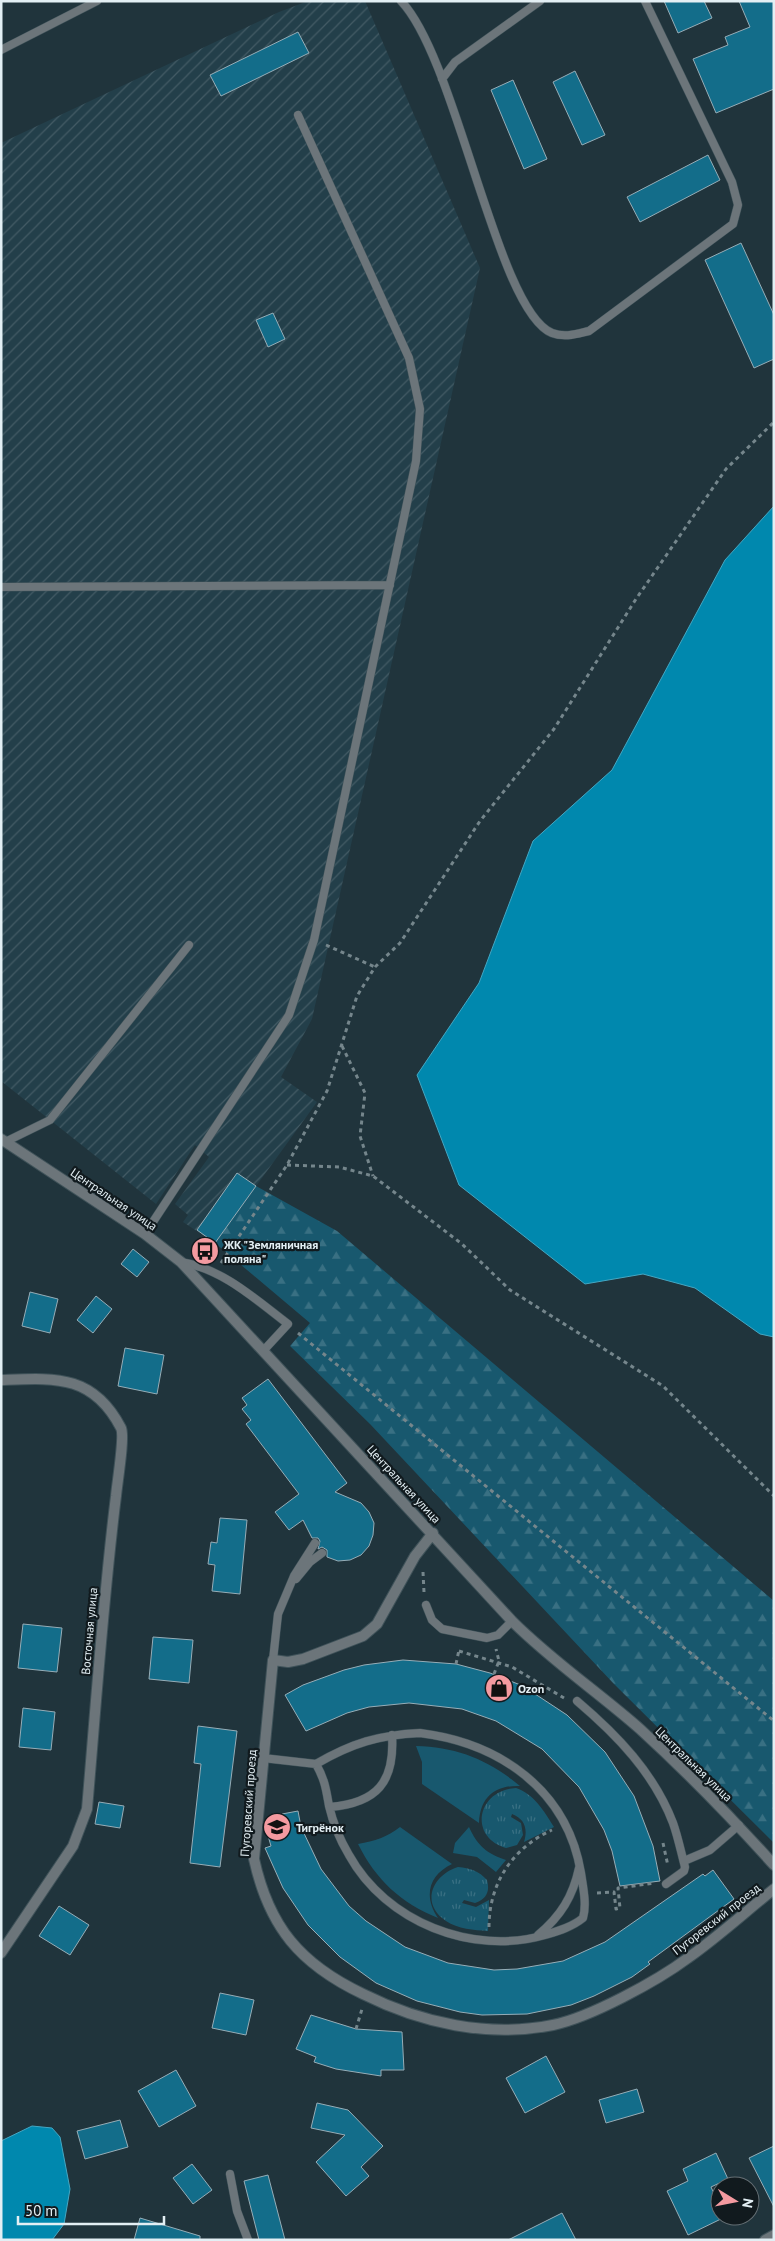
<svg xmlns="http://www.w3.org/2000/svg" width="775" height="2241" viewBox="0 0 775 2241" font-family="'PT Sans',sans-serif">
	<defs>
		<pattern id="industrial-furrows" width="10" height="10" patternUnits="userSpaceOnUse" patternTransform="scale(1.25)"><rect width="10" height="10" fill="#233f4a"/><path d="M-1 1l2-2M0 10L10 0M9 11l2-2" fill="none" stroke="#435b65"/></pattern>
		<pattern id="grass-tufts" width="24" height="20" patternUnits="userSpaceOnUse" patternTransform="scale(1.25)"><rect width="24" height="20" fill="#18586e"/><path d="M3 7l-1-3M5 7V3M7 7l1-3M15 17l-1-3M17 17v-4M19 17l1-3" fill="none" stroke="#397083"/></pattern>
		<pattern id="forest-firs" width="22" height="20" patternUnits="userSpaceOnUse" patternTransform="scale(1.25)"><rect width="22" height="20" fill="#18586e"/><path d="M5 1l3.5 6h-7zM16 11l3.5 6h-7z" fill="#397083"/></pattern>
	</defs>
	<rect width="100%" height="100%" fill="#20343c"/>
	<path fill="url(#industrial-furrows)" d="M308,1H365L480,268L312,1019L281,1077L317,1102L215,1243L183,1222L188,1215L175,1204L209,1157L195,1145L156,1204L1,1081V143L279,12Z"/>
	<path fill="url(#grass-tufts)" d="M516,1788C534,1794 544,1811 554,1827L524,1842C528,1829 525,1819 512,1814L511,1817L521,1823L523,1835L517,1845L506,1848C468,1837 477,1790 516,1788Z
		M458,1867C470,1868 479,1871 487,1880C490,1891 487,1899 475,1903L464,1900L462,1903L476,1907L489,1900L488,1931C474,1930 458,1929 446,1921C420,1904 432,1875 458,1867Z"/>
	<path fill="url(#forest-firs)" d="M256,1186L337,1231L774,1601V1843L614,1684L370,1424L290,1346L310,1323L215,1243Z"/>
	<path fill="#18586e" d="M416,1746C457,1747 489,1760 520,1786C494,1785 480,1798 479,1823L422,1784V1762Z
		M400,1827L452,1864C429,1875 423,1896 438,1918C401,1903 376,1880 358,1844C375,1841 387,1837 400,1827Z
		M469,1827C477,1845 487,1854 506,1860L496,1872L477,1857L453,1853L455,1843Z"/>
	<path fill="#0088ae" stroke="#44a7c3" d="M774,506V1337L760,1334L695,1288L643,1274L585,1284L459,1185L417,1075L479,983L533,841L612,770L725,560Z
		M32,2126L52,2128L60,2137L70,2189L64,2224L52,2240H1V2141Z"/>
	<path fill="#136d8a" stroke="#96adb7" d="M664,1H704L712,18L678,33Z
		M739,1H774V89L716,113L693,59L728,45L725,37L750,27Z
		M298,32L309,53L221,96L210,75Z
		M575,71L605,135L582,145L553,82Z
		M513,80L547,159L524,169L491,90Z
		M708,155L720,180L640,222L627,197Z
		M741,243L774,315V359L754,368L705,260Z
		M273,313L285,339L268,347L256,320Z
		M237,1173L256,1186L215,1243L197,1230Z
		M133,1249L149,1262L137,1277L121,1264Z
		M30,1292L58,1299L50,1333L22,1326Z
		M96,1296L112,1309L93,1333L77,1320Z
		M125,1348L164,1355L157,1394L118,1386Z
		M268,1379L347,1483L335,1492L361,1503L369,1512L374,1523L373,1535L369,1546L361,1555L350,1560L338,1561L327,1557V1550L322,1547L318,1549L320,1541L318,1538H312L303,1520L289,1530L275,1512L299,1494L246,1424L251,1420L242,1409L247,1405L242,1398Z
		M220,1518L247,1520L240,1594L212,1591L215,1565L208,1564L211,1542L217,1543Z
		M23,1624L62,1628L57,1672L18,1668Z
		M153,1637L193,1640L189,1683L149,1679Z
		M403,1660L456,1664L490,1673L523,1686L567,1715L605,1752L634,1796L653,1846L660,1881L620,1886L612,1851L604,1830L579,1787L542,1749L496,1721L462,1709L409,1703L369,1707L347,1713L306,1731L285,1695L303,1685L344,1670L364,1665Z
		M23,1708L55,1712L51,1750L19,1747Z
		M198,1726L237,1731L220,1867L190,1863L201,1764L194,1763Z
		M99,1802L124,1806L120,1828L95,1824Z
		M298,1811L301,1827L321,1869L349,1906L366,1921L405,1947L448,1963L494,1970L517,1969L563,1961L605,1942L703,1874L705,1876L713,1870L734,1899L648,1962L650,1964L632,1977L594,1996L571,2005L527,2014L482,2015L460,2012L417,2001L376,1983L340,1957L308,1925L283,1888L265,1848L271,1846L264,1822L279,1818L282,1814Z
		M59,1906L89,1925L70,1955L39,1936Z
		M220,1993L254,2000L246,2035L212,2028Z
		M311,2015L356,2029L402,2032L404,2070H381V2076L336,2069L314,2062L316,2057L296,2049Z
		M546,2056L565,2092L525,2113L506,2078Z
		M176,2070L196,2106L159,2127L138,2091Z
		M637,2089L644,2112L606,2123L599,2100Z
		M317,2103L348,2110L383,2146L361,2167L369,2176L346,2196L316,2162L345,2135L311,2128Z
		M120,2120L128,2147L85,2159L77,2131Z
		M774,2146V2207L749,2158Z
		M716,2153L728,2179L711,2187L720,2207V2216L725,2217L688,2235L667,2191L688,2181L683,2169Z
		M192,2164L212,2190L193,2204L173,2178Z
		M268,2175L285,2240H259L244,2181Z
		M562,2213L576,2240H508Z
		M140,2218L200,2236V2240H134Z"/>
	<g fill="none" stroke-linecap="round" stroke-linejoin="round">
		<g stroke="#3f5259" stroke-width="9">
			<path id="lane" d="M401,1C457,59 497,311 552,333C565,338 576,334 589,331L733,224L738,205L732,182L645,1
				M1,50L97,1
				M442,79L455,62L540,1
				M1,587L390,585
				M5,1142L50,1120L189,945
				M145,1234L289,1015L314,940L416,461L420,409L409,358L298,115
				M181,1262C223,1269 255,1299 288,1324L264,1350
				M296,1579L310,1562L322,1553
				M426,1605L432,1620L442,1629L487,1638L498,1635L512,1621
				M273,1660L278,1614L294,1576L315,1543
				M577,1701C617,1735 654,1773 673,1823C678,1837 681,1852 685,1867L684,1871L666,1884
				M420,1733C499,1743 567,1789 581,1873C583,1887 587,1904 583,1918C572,1927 558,1931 545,1935C472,1956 386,1922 349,1855C340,1840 333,1823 329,1806C326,1789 325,1780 316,1764C352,1743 379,1735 420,1733Z
				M263,1758L316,1764
				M330,1807C377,1803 395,1782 392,1735
				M684,1861L710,1850L739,1825
				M538,1935C561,1916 573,1896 579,1868
				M230,2174L237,2211L248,2240"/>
		</g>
		<g stroke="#3f5259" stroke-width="12">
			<path id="street" d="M1,1139L145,1234L181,1262L512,1621C552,1661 598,1692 640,1729C687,1772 731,1817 774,1865
				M1,1380C55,1378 93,1374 121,1428C125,1436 117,1484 116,1496C103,1600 96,1705 87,1809L73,1846L1,1953
				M433,1533L415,1556L377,1624L363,1636L303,1659L288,1662L273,1660L254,1859C269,1927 300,1964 363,1994C421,2023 488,2038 553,2025C591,2017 657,1981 688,1958C718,1937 745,1912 774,1889
				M765,2240L774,2235"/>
		</g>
		<path stroke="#75868c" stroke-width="3" stroke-dasharray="4 4" stroke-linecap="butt" d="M326,945L375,967
			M342,1046L365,1093L360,1136L373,1176
			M287,1165L339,1167L373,1176L462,1244L510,1290L663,1386L774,1496
			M221,1263L287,1165L327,1091L357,996L375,967L400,943L480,821L554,729L636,599L726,469L774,422
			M298,1333L774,1721
			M423,1572L424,1592
			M459,1651L512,1667L564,1698
			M456,1664L459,1650
			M494,1674L499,1661L496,1649
			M663,1843L668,1866
			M597,1893L614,1892L616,1909L620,1908L618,1888L655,1883
			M489,1927C489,1884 512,1848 552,1830
			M356,2029L362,2009"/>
		<use href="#lane" stroke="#6c757a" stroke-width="8"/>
		<use href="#street" stroke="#6c757a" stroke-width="10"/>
	</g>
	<defs>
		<g id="bus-disc" transform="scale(1.4375)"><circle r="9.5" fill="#f49aa0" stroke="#111a1e"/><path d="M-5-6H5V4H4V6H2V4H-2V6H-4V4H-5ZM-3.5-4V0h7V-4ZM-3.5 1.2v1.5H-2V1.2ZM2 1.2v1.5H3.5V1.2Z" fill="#111"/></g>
		<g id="shop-disc" transform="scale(1.4375)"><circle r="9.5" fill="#f49aa0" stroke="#111a1e"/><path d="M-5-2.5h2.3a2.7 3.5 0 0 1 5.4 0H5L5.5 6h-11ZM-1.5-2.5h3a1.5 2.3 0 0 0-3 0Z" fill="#111"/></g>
		<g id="school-disc" transform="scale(1.4375)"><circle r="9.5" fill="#f49aa0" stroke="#111a1e"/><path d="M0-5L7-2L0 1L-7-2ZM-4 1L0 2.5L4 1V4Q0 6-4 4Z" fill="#111"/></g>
	</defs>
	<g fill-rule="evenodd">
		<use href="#bus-disc" x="205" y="1251"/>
		<use href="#shop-disc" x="499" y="1688"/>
		<use href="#school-disc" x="277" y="1827"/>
	</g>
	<g text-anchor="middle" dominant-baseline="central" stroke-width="4.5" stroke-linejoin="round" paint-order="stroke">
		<g font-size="12" fill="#e3eff4" stroke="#111a1e">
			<text transform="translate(114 1199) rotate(34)">Центральная улица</text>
			<text transform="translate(404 1484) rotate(47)">Центральная улица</text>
			<text transform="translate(89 1631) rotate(-85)">Восточная улица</text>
			<text transform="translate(694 1764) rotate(44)">Центральная улица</text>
			<text transform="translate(248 1803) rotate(-86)">Пугоревский проезд</text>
			<text transform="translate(716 1919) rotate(-38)">Пугоревский проезд</text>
		</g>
		<g font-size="12" font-weight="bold" fill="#e3eff4" stroke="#111a1e" text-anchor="start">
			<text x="224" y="1244">ЖК "Земляничная<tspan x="224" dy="14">поляна"</tspan></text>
			<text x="518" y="1688">Ozon</text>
			<text x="296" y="1827">Тигрёнок</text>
		</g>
	</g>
	<rect width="775" height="2241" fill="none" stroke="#e3eff4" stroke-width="5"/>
	<g transform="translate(735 2201) rotate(100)"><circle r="24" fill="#111a1e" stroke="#656f74"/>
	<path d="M0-4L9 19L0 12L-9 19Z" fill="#f49aa0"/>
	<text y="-8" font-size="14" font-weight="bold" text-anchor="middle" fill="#e3eff4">N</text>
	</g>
	<path d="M18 2216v8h146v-8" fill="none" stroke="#e3eff4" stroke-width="2.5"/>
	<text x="25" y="2216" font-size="15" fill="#e3eff4" stroke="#111a1e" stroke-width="4" paint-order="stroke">50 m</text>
</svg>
